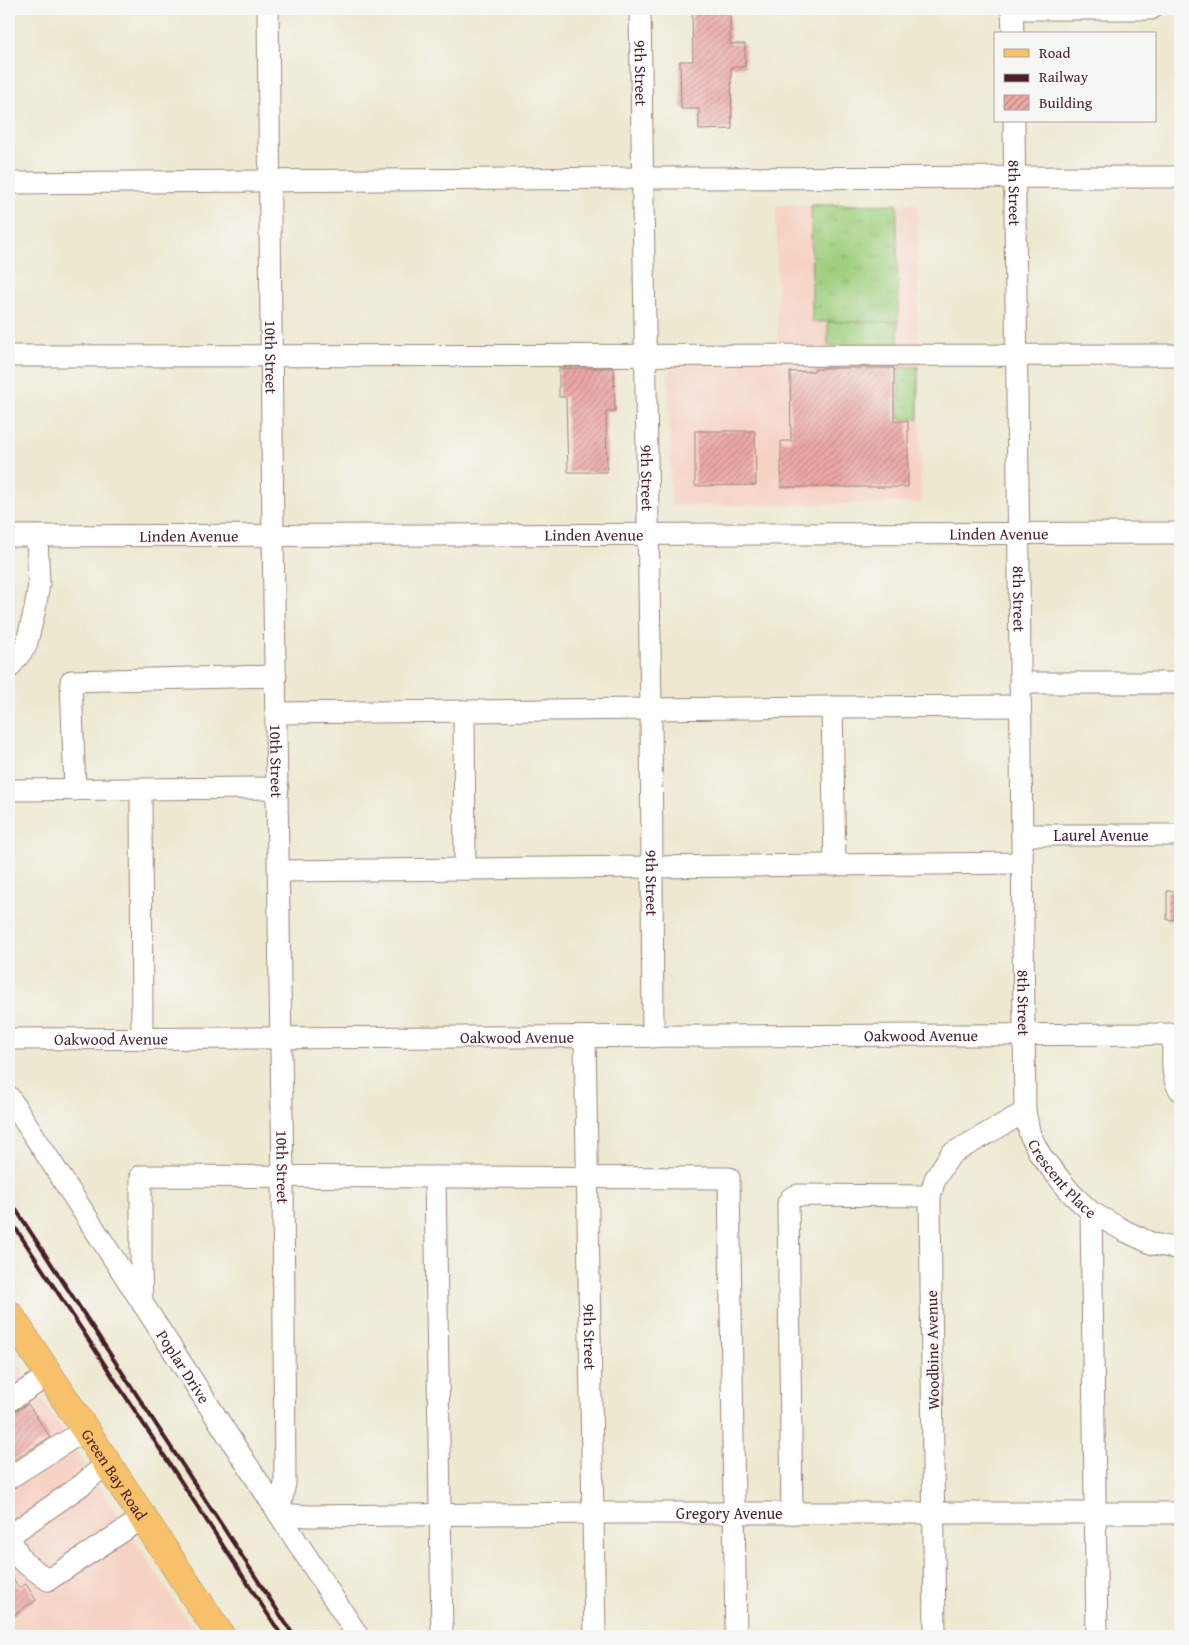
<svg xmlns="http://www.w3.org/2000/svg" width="1189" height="1645" viewBox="0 0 1189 1645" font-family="'Gentium Book Plus',serif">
	<defs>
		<pattern id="grass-tufts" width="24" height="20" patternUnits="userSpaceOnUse" patternTransform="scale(1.25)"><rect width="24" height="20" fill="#a0d07f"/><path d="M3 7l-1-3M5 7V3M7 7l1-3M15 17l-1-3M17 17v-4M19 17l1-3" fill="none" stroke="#8bb26e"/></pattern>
		<pattern id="building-hatch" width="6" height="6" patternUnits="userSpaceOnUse" patternTransform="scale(1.25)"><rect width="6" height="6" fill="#eba8a5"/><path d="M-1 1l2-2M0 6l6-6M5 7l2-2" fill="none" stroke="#c08887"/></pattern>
	</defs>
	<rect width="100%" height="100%" fill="#f6f6f2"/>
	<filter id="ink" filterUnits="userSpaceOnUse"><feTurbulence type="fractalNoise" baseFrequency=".02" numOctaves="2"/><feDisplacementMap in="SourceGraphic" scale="10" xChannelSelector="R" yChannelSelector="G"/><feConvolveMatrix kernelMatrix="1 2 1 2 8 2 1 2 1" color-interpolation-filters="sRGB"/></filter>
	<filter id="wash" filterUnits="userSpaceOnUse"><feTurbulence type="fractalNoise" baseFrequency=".0096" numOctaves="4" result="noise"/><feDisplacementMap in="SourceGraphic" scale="20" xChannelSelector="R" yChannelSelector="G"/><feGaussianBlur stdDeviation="1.12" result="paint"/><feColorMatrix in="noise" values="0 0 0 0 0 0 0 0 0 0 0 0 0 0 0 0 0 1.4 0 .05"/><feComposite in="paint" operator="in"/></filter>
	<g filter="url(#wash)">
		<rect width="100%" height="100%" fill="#ede8cf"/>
		<path fill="#f6d2c3" d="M917,204L921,503L671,506L669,360L778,359L776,205Z
			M9,1349L197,1636H9Z"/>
		<path fill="url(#grass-tufts)" stroke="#757855" d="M897,204L898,322H812L811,205Z
			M899,367H918V419H899Z"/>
		<path fill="#a0d07f" stroke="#757855" d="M828,322H898V345L828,346Z"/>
		<g id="blocks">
			<path fill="url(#building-hatch)" d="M692,11H730V44H745V67H731L732,129L699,130V109H681L680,61H693Z
				M559,368H614L615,411H606L607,472H568L566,397H559Z
				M821,368H894V421H908V487H781V441H791L790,372L814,371V369H821Z
				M695,431H755L756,485L695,486Z
				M1167,891H1180V919L1167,920Z
				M28,1404L50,1437L9,1463V1415Z
				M9,1572L19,1588L26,1584L36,1600L9,1618Z"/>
		</g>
	</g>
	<g filter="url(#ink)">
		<use href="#blocks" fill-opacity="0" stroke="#9c847d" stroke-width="1"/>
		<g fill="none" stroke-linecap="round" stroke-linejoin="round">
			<g stroke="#9c847d" stroke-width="23">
				<g id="minor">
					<path id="s1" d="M268,9L273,535L283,1177L285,1483L279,1514L309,1516L593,1513H1180"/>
					<path id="s2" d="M640,9L651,709L653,1037"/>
					<path d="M1012,9H1151"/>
					<path d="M1012,9L1013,34"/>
					<path id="s3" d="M1014,121L1025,1112L1030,1135L1041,1156L1071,1193L1091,1212L1125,1231L1153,1244L1180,1249"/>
					<path d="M9,183L642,178L1180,177"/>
					<path d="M9,356L1180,355"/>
					<path id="s4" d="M9,536L1180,533"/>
					<path d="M9,668L26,646L35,609L39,584L37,536"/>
					<path d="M1020,683H1180"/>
					<path d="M832,707L835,865"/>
					<path d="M464,711L465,869"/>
					<path d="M277,713L832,707L1020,706"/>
					<path d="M141,789L142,1039"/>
					<path d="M9,790L278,788"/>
					<path d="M75,790L71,681L276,676"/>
					<path id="s5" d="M1022,835H1180"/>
					<path d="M279,871L1022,863"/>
					<path d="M1173,1034C1174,1052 1169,1076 1180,1090"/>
					<path id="s6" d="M585,1037L595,1636"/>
					<path id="s7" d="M9,1039L1180,1034"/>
					<path id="s8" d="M9,1097L358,1636"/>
					<path d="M435,1177L442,1636"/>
					<path d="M1091,1212L1097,1636"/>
					<path d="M142,1303L141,1267V1176L729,1178L736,1636"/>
					<path d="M9,1401L49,1375"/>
					<path d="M107,1463L83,1484L9,1536L22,1561L48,1580L143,1518"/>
					<path d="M9,1478L85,1430"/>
					<path d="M792,1513L788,1203L791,1198L798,1195L930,1196"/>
					<path d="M935,1636L930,1196L935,1179L951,1154L1025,1112"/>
				</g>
			</g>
			<g stroke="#9c847d" stroke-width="29">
				<g id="major">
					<path id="s9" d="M9,1314L221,1636"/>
				</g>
			</g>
			<use href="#minor" stroke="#fff" stroke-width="21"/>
			<use href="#major" stroke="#f6c16b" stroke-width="28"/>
			<path stroke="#4a1f2b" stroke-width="4" d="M9,1199L294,1636
				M9,1218L282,1636"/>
		</g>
	</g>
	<g text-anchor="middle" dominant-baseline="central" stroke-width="4.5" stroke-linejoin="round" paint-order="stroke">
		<g font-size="16" fill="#4a1f2b" stroke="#f6f6f2">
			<text stroke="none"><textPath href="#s2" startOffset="64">9th Street</textPath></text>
			<text stroke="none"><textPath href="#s3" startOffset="72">8th Street</textPath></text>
			<text stroke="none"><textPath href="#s1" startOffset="348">10th Street</textPath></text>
			<text stroke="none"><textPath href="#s2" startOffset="469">9th Street</textPath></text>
			<text stroke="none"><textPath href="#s4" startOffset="990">Linden Avenue</textPath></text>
			<text stroke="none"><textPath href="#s4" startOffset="585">Linden Avenue</textPath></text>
			<text stroke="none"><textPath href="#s4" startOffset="180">Linden Avenue</textPath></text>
			<text stroke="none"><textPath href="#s3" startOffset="478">8th Street</textPath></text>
			<text stroke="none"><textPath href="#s1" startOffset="752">10th Street</textPath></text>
			<text stroke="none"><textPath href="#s5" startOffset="79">Laurel Avenue</textPath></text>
			<text stroke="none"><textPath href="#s2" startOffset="874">9th Street</textPath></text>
			<text stroke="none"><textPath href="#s3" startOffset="882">8th Street</textPath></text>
			<text stroke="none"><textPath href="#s7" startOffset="912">Oakwood Avenue</textPath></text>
			<text stroke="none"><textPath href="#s7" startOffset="508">Oakwood Avenue</textPath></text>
			<text stroke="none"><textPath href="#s7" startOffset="102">Oakwood Avenue</textPath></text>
			<text stroke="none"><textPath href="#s1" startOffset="1158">10th Street</textPath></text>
			<text stroke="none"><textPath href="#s3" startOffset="1069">Crescent Place</textPath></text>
			<text stroke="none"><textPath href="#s6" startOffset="300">9th Street</textPath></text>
			<text transform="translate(932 1350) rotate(-91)">Woodbine Avenue</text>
			<text stroke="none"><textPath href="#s8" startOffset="321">Poplar Drive</textPath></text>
			<text stroke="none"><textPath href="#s9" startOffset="192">Green Bay Road</textPath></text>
			<text stroke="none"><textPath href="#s1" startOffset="1956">Gregory Avenue</textPath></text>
		</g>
	</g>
	<rect width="1189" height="1645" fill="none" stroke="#f6f6f2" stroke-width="30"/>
	<rect x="994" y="32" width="162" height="90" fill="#f6f6f2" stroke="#b1a0a2"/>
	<rect x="1004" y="49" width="25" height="8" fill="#f6c16b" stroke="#b1a0a2"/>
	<text x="1039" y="58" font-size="15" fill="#4a1f2b">Road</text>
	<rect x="1004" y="74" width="25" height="8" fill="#4a1f2b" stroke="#b1a0a2"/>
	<text x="1039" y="82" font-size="15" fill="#4a1f2b">Railway</text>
	<rect x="1004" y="95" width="25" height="15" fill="url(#building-hatch)" stroke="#b1a0a2"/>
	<text x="1039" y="108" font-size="15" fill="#4a1f2b">Building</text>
</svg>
